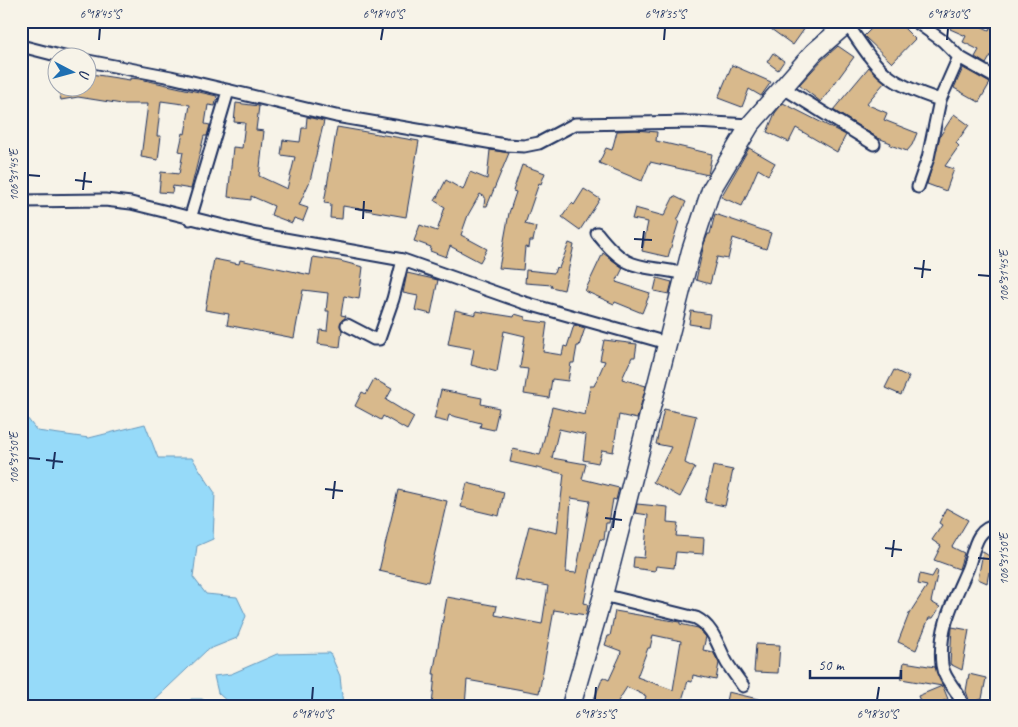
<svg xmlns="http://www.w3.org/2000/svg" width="1018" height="727" viewBox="0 0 1018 727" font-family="Caveat,sans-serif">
	<rect width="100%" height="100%" fill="#f7f3e8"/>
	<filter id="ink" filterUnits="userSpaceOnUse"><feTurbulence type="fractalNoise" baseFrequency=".02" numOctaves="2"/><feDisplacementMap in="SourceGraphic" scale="10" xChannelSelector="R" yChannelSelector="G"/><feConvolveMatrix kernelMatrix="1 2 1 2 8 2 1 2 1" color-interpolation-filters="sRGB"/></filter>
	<g filter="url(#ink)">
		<path fill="#96daf9" stroke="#6596bb" d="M21,410L37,431L89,438L145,424L158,458H192L215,493L213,539L197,546L193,577L206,594L237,597L246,616L237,638L207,650L148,706H32L21,693Z
			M330,653L340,676L343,706H227L229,703L218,693L214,676L231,674L277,654Z
			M191,699H202L213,706H186Z"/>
		<path fill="#d8b98c" stroke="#1b2f5e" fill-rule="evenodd" d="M760,21H810L793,45Z
			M879,21H897L915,39L892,63L864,36Z
			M953,21H970L989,30L994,21H997V45L986,64L975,57L979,50L963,42L966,36L950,29Z
			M838,46L854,57L821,102L799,85L822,60Z
			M773,53L784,61L778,70L767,62Z
			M732,65L771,82L761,96L749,89L742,107L718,98Z
			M869,67L885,82L866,104L887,113L884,120L917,133L912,145L907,151L890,145L891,143L878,138L833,110Z
			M963,68L990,83L979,102L954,88Z
			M91,74L130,80V78L140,79L217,96L215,106L208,105L205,124L210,125L207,136H204L191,189L173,186L172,193L159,192L161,172L179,174L183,152L179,151L183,133L185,134L190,105L161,101L157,136H161L158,160L141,157L148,104H122L78,97L61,100L58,88H89Z
			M236,103L259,106L256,130L264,131L259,176L287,189L295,157L281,155L283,140L300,142L302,128H306L307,117L324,121L310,181L299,205L308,208L303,221L294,218L292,223L271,215L274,206L251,196V200L228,197L233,147L242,148L245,123L234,122Z
			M783,103L846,135L837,152L796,128L789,142L767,132L775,113Z
			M954,114L969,125L956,143L959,146L945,166L954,169L946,191L927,184L940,136Z
			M337,127L419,141L406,217L343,206L342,219L330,218L331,204L324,203Z
			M636,130L657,132L656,141L712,154L708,175L650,162L642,181L599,163L606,148L612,150L617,131Z
			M749,148L775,163L768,175L758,169L742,206L721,197Z
			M490,150L509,153L487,206H484L485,197L480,194L468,215L461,235L487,249L480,262L450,246L446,257L430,251L431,247L414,241L420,225L437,231L445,207L435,201L446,180L463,190L470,172L487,179Z
			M522,165L545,173L541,184L539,183L525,224L536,227L533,241H530L529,248L525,247L523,270L499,268L509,213L516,192L513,191Z
			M584,189L600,199L580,230L562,217L572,203L574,205Z
			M674,196L686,202L677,221H679L668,257L642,251L648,222L632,219L635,208L664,216Z
			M715,214L771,233L766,249L733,238L728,259L717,257L710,284L696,280L704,244L708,234H710Z
			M569,243L574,245L564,290L551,287L552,285L525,283L526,270L554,273L556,267L559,268Z
			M603,253L623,268L616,282L650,293L642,313L615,302L614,304L585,291Z
			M313,257L340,261L363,267L359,299L344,296L341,315L346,316L340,325L342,330L340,347L318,344L320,330L327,331L329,311H326L328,293L303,290L294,338L227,325L229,314L205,310L214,259L239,264L240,260L310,275Z
			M407,273L438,280L431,314L415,310L418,296L403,293Z
			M657,278L672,282L669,294L654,291Z
			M455,310L476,315V311L514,317L515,314L525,317V320L547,323L543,352L562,355L564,346L567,347L574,325L585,328L579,346H577L574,363H571L568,381L552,379L549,398L524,394L528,369L520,368L525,336L504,331L497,372L471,365L474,349L448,344Z
			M691,311L710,314L708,327L689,324Z
			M604,340L637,344L635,357H632L622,379L646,386L637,419L619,415L613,452L602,450L598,463L583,460L586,435L559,429L552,458L586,464L582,479L619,488L616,500L613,499L609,523H606L604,540L600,539L592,564L584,603L588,604L586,615L554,610L539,693L467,680L465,706H432L435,674H433L447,597L497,606L495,615L542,624L548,586L515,580L529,526L557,533L564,474L510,462L513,449L540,455L552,407L585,415L590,386H594L605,361L600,360ZM571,498L590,501L576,573L566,572Z
			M894,370L909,377L901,395L885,388Z
			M374,379L392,389L386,400L414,417L407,430L383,416L381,420L355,406L362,392L366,394Z
			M441,390L482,398L481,404L499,408L494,430L480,427L481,423L449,415L447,422L434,419Z
			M664,409L696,416L685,463L695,468L680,497L653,482L671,447L656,444Z
			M713,466L733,470L725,506L705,502Z
			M467,483L504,492L499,516L461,507Z
			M398,490L447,501L428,582L379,571Z
			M637,504L668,507L667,522L678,523L676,536L704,538L703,554L676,552L674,568L656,566L655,571L633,568L634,557L644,558L648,515L635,513Z
			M946,508L968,520L952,547L964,553L959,569L934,560L941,546L932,540L942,525L939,523Z
			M983,552L997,561V577L989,572L987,583L978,579Z
			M936,570L938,571L931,602L940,607L933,618H929L916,650L898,642L909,614L927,586L918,584L920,574L932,577Z
			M615,611L680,622V624L698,628L706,637L703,650L713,652L719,663L716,680L693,675L692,682L688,681L680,706H643L646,696L627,687L615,706H607L594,699L603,677L609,680L620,656L621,651L605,645L608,636H610ZM653,635L681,641L673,690L637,677L648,648H650Z
			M952,627L969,630L962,670L950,664Z
			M756,644L780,645L778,673L754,672Z
			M904,662L935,667L948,699L931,706H922L918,696L942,686L901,679Z
			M969,674L986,678L982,699L970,703L966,691Z
			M728,692L771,702L770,706H725Z"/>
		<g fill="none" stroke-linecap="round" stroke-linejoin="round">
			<g stroke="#1b2f5e" stroke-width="15">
				<path id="street" d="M915,21L943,41L959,57L996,78
					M847,24C879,71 884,82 940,100L928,158L918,187
					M21,46L68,58
					M88,61L171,77L336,116L505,145L524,146L539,143L575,124L695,122L750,125
					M782,87L874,144
					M940,100L959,57
					M21,201L105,200L131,203L256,234L403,260L525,303L667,343
					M190,219L228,91
					M597,233C630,275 639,263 685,274
					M347,325L374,339H379L393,299L403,260
					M603,595L696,618C714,627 718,647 727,663C732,671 738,679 743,686
					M962,706C960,690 944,682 942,665C938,629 953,602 967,570C974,554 974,527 997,526"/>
			</g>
			<g stroke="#1b2f5e" stroke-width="21">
				<path id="primary" d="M571,706L603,595L691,251L711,190L750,125L814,52L850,21"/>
			</g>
			<use href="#street" stroke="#f7f3e8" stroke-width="11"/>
			<use href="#primary" stroke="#f7f3e8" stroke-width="18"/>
		</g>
	</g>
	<path fill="none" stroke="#1b2f5e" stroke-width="2" d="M99,40L100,28M381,40L383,28M664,40L665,28M947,40L948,28M28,175L40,176M75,180L92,182M83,190L85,172M355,209L372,211M363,219L364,201M634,239L652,240M642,248L644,231M914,268L931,270M978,275L990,276M922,278L924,260M28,458L40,459M46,460L63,462M53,469L55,452M325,489L343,491M333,499L335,481M605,518L622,520M613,528L615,511M885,548L902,550M892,557L894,540M978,558L990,559M312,700L313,687M595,700L596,687M877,700L879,687"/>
	<rect width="1018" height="727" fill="none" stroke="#f7f3e8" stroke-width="55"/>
	<g transform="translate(72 72) rotate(96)"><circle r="24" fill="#f7f3e8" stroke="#9fa5b1"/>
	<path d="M0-4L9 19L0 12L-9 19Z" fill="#1f6fb2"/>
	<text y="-8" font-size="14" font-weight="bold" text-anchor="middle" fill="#1b2f5e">U</text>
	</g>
	<path d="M810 670v8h91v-8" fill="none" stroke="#1b2f5e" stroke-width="2.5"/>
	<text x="818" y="670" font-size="15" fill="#1b2f5e" stroke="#f7f3e8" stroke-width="4" paint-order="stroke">50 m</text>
	<rect x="28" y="28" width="962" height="672" fill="none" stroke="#1b2f5e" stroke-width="2"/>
	<g font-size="12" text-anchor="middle" fill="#1b2f5e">
		<text x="100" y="18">6°18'45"S</text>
		<text x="383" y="18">6°18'40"S</text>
		<text x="665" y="18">6°18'35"S</text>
		<text x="948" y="18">6°18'30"S</text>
		<text transform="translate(14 175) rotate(-90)" y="4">106°31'45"E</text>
		<text transform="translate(1004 276) rotate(-90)" y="4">106°31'45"E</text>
		<text transform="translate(14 458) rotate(-90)" y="4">106°31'50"E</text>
		<text transform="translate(1004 559) rotate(-90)" y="4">106°31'50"E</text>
		<text x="312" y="718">6°18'40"S</text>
		<text x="595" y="718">6°18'35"S</text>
		<text x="877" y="718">6°18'30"S</text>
	</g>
</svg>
